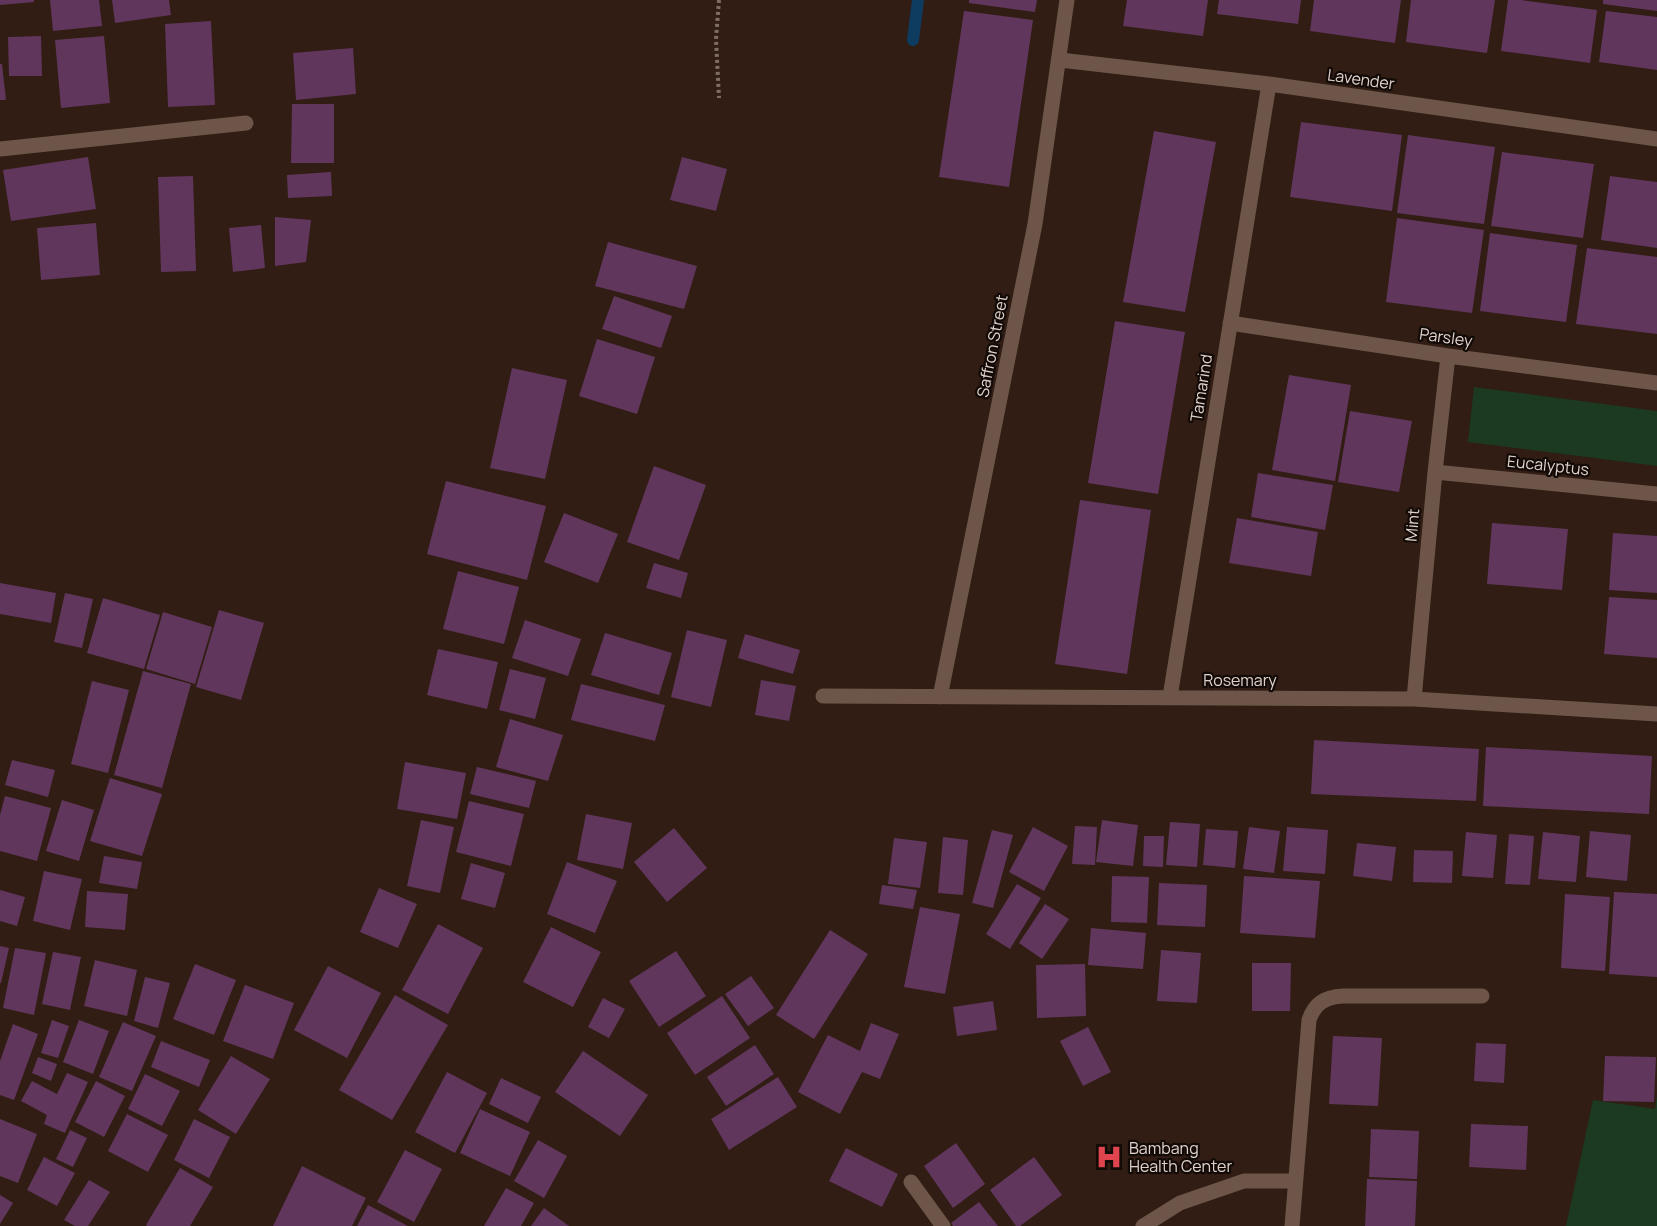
<svg xmlns="http://www.w3.org/2000/svg" width="1657" height="1226" viewBox="0 0 1657 1226" font-family="Manrope,sans-serif">
	<rect width="100%" height="100%" fill="#311d13"/>
	<path fill="#1b3a21" d="M1474,387L1657,411V466L1468,442Z
		M1657,1095V1226H1566L1593,1100L1655,1109Z"/>
	<g fill="none" stroke-linecap="round" stroke-linejoin="round">
		<path stroke="#0e3c61" stroke-width="12" d="M913,40L918,0"/>
	</g>
	<path fill="#60365d" d="M0,0H34V2L0,5Z
		M50,0H99L102,26L53,31Z
		M112,0H169L171,15L115,23Z
		M969,0H1037L1035,12L969,3Z
		M1127,0H1208L1203,36L1123,26Z
		M1219,0H1301L1298,24L1217,14Z
		M1314,0H1401L1395,43L1310,31Z
		M1411,0H1495L1487,53L1406,42Z
		M1508,0H1521L1597,10L1590,63L1501,51Z
		M1603,0H1657V11L1603,4Z
		M964,11L1033,20L1009,187L939,177Z
		M1606,11L1657,17V70L1599,62Z
		M211,21L215,105L168,107L165,24Z
		M41,36L42,76H9L8,37Z
		M104,36L110,103L61,108L55,40Z
		M353,48L356,94L296,100L293,53Z
		M0,64H2L6,100H0Z
		M292,104H334V163H291Z
		M1301,122L1402,135L1392,211L1290,197Z
		M1154,131L1216,142L1185,312L1123,302Z
		M1408,135L1495,147L1484,224L1397,213Z
		M1502,152L1594,164L1583,238L1491,226Z
		M88,157L96,209L11,221L3,170Z
		M682,157L727,169L716,211L670,200Z
		M331,172L332,196L288,198L287,175Z
		M193,176L196,271L161,272L158,177Z
		M1610,176L1657,182V248L1601,240Z
		M275,217L311,220L306,262L275,266Z
		M1397,218L1484,230L1472,313L1386,302Z
		M96,223L100,275L41,280L37,228Z
		M261,225L265,268L233,272L229,228Z
		M1490,233L1577,245L1566,322L1480,311Z
		M608,242L697,266L684,309L595,286Z
		M1587,248L1657,257V334L1576,324Z
		M614,296L672,316L661,348L602,329Z
		M1115,321L1185,332L1158,494L1088,483Z
		M597,339L655,357L637,414L579,396Z
		M512,368L567,380L545,479L490,468Z
		M1289,375L1351,385L1335,481L1272,470Z
		M1350,411L1412,421L1399,492L1338,482Z
		M654,466L706,485L679,560L627,542Z
		M1258,473L1333,485L1325,530L1251,517Z
		M446,481L546,506L527,580L427,554Z
		M1080,500L1151,510L1127,674L1055,664Z
		M564,513L618,534L598,583L544,562Z
		M1237,518L1318,532L1311,576L1229,563Z
		M1492,523L1568,529L1562,590L1487,584Z
		M1613,533L1657,536V593L1609,590Z
		M654,563L688,573L681,598L646,588Z
		M458,571L519,587L504,644L443,629Z
		M0,583L56,593L51,623L0,614Z
		M65,593L93,599L82,648L54,642Z
		M1609,597L1657,600V658L1604,654Z
		M103,598L160,615L144,669L87,653Z
		M219,610L264,623L241,700L196,687Z
		M163,612L212,627L195,684L146,669Z
		M525,620L581,639L568,676L512,658Z
		M687,630L727,640L711,707L671,697Z
		M605,633L672,653L659,695L591,675Z
		M745,634L800,650L793,674L738,658Z
		M438,649L498,662L487,709L427,695Z
		M510,669L546,678L535,719L499,710Z
		M143,671L191,684L162,788L114,775Z
		M761,680L796,686L789,721L755,715Z
		M92,681L129,690L108,773L71,764Z
		M581,684L665,705L655,741L571,720Z
		M510,719L563,735L548,781L496,767Z
		M1314,740L1479,749L1476,801L1311,794Z
		M1486,747L1652,756L1649,814L1483,806Z
		M12,760L55,770L48,797L5,785Z
		M405,762L466,773L457,819L397,809Z
		M477,767L536,781L529,808L470,794Z
		M110,778L162,794L142,856L90,841Z
		M5,796L51,808L37,861L0,851V815Z
		M62,800L94,810L79,861L46,851Z
		M469,801L524,814L511,866L456,852Z
		M586,814L632,823L623,869L577,860Z
		M421,820L454,827L440,893L407,886Z
		M1102,820L1138,825L1133,866L1096,862Z
		M1170,822L1200,824L1197,867L1166,865Z
		M1075,826L1097,827L1095,865L1072,864Z
		M1033,827L1068,846L1044,891L1009,872Z
		M1249,827L1280,831L1274,873L1243,869Z
		M1287,827L1328,830L1325,874L1283,871Z
		M674,828L707,868L667,902L634,862Z
		M1206,829L1238,831L1235,868L1203,865Z
		M992,830L1013,835L993,908L972,903Z
		M1590,831L1631,835L1627,881L1586,877Z
		M1466,832L1497,835L1493,878L1462,876Z
		M1543,832L1580,836L1576,882L1538,879Z
		M1509,834L1534,836L1530,885L1505,884Z
		M1144,836H1164L1163,867L1143,866Z
		M943,837L968,840L963,895L938,893Z
		M894,838L927,842L920,888L888,884Z
		M1357,843L1396,847L1392,881L1353,876Z
		M1414,850L1453,851L1452,883L1413,882Z
		M104,856L142,862L137,889L99,883Z
		M567,862L617,881L595,933L547,914Z
		M471,863L505,873L495,908L461,899Z
		M44,871L82,879L70,930L33,921Z
		M1112,876L1149,877L1147,923L1111,922Z
		M1244,876L1320,881L1315,938L1240,933Z
		M1159,883L1207,885L1205,927L1157,925Z
		M1017,884L1041,898L1010,949L986,934Z
		M882,885L917,890L913,909L879,904Z
		M379,888L417,904L398,948L360,932Z
		M0,890L25,897L17,926L0,921Z
		M87,891L128,894L125,930L85,927Z
		M1614,892L1657,894V977L1609,974Z
		M1565,894L1610,897L1605,971L1561,968Z
		M1045,904L1069,919L1042,959L1019,943Z
		M920,907L960,914L945,994L904,987Z
		M438,924L483,948L448,1014L402,990Z
		M551,927L601,952L573,1007L523,982Z
		M1091,928L1146,933L1143,969L1088,965Z
		M830,930L868,954L814,1039L776,1015Z
		M0,946L9,948L1,983H0Z
		M15,948L46,953L34,1015L3,1008Z
		M1161,950L1201,953L1197,1003L1157,1001Z
		M676,951L706,996L659,1027L629,981Z
		M53,952L81,957L70,1010L42,1004Z
		M95,960L137,970L127,1016L84,1006Z
		M1252,963H1291L1290,1011H1252Z
		M195,964L236,980L214,1035L173,1019Z
		M1085,964L1086,1016L1037,1018L1036,965Z
		M328,966L381,993L347,1058L294,1030Z
		M751,976L774,1008L748,1026L725,994Z
		M145,977L170,983L158,1028L134,1021Z
		M245,985L294,1003L273,1059L223,1041Z
		M395,995L448,1025L392,1120L339,1090Z
		M722,996L750,1038L695,1075L667,1033Z
		M603,998L625,1009L609,1038L588,1027Z
		M993,1001L997,1030L957,1036L953,1007Z
		M52,1020L69,1026L58,1058L41,1053Z
		M79,1020L109,1031L93,1074L63,1062Z
		M123,1022L156,1036L132,1091L99,1077Z
		M871,1023L899,1034L880,1079L862,1072L840,1114L798,1092L828,1035L860,1051Z
		M13,1024L38,1034L14,1100L0,1095V1061Z
		M1088,1027L1111,1072L1083,1086L1060,1041Z
		M1333,1036L1382,1038L1378,1106L1329,1104Z
		M161,1041L210,1060L199,1087L151,1067Z
		M1476,1043L1506,1044L1504,1083L1474,1081Z
		M755,1045L774,1074L726,1106L707,1077Z
		M583,1051L648,1095L620,1136L555,1092Z
		M231,1056L270,1079L236,1134L198,1110Z
		M1605,1056L1656,1057L1654,1102L1603,1101Z
		M38,1057L57,1064L51,1081L32,1073Z
		M447,1072L487,1093L455,1153L415,1132Z
		M67,1073L88,1082L65,1133L44,1124L47,1115L21,1101L32,1081L57,1094Z
		M145,1074L180,1091L162,1126L128,1109Z
		M778,1077L797,1107L729,1150L711,1119Z
		M501,1078L541,1097L528,1123L489,1104Z
		M96,1081L125,1096L104,1137L75,1122Z
		M480,1109L530,1132L510,1176L460,1153Z
		M127,1114L168,1135L148,1172L108,1151Z
		M0,1119L37,1134L18,1183L0,1176Z
		M194,1119L230,1137L209,1178L174,1160Z
		M1471,1124L1528,1126L1526,1170L1469,1167Z
		M1371,1129L1419,1131L1417,1179L1369,1177Z
		M70,1130L87,1138L73,1167L56,1159Z
		M538,1140L567,1156L544,1198L514,1181Z
		M956,1143L985,1184L953,1208L924,1166Z
		M846,1148L898,1174L882,1207L829,1181Z
		M405,1150L442,1169L414,1222L377,1202Z
		M44,1157L75,1173L57,1206L27,1190Z
		M1034,1157L1062,1195L1020,1226H1016L990,1190Z
		M302,1166L366,1198L352,1226H273Z
		M180,1168L213,1187L190,1226H147L146,1225Z
		M1367,1179L1417,1181L1415,1226H1365Z
		M89,1180L110,1192L88,1226H75L64,1220Z
		M506,1188L534,1203L521,1226H484Z
		M0,1195L13,1203L0,1224Z
		M979,1202L998,1226H953L951,1223Z
		M368,1205L408,1226H357Z
		M544,1208L569,1226H531Z"/>
	<g fill="none" stroke-linecap="round" stroke-linejoin="round">
		<path stroke="#806e66" stroke-width="4" stroke-dasharray="3 3" stroke-linecap="butt" d="M719,0L716,39L719,98"/>
		<path stroke="#6d5649" stroke-width="15" d="M911,1182L943,1226"/>
		<path stroke="#6d5649" stroke-width="15" d="M1060,60L1269,84L1657,139
			M0,149L246,123
			M1230,323L1448,356L1657,383
			M1435,472L1657,494
			M823,696L1414,699L1657,714
			M940,697L1035,224L1067,0
			M1170,697L1269,84
			M1414,699L1435,472L1448,356
			M1143,1226L1180,1203L1244,1181H1295
			M1292,1226L1309,1020C1315,1003 1325,997 1343,996H1482"/>
	</g>
	<defs>
		<g id="hospital-bare" transform="scale(2.07)"><path d="M-5-5h3v3.5h4V-5h3V5h-3V1.5h-4V5h-3Z" fill="#e0444e" stroke="#120a06" stroke-width="2.5" paint-order="stroke"/></g>
	</defs>
	<g fill-rule="evenodd">
		<use href="#hospital-bare" x="1109" y="1157"/>
	</g>
	<g text-anchor="middle" dominant-baseline="central" stroke-width="4.5" stroke-linejoin="round" paint-order="stroke">
		<g font-size="16" fill="#e0d2cb" stroke="#120a06">
			<text transform="translate(1361 79) rotate(8)">Lavender</text>
			<text transform="translate(1446 337) rotate(8)">Parsley</text>
			<text transform="translate(992 346) rotate(-79)">Saffron Street</text>
			<text transform="translate(1201 388) rotate(-81)">Tamarind</text>
			<text transform="translate(1548 465) rotate(6)">Eucalyptus</text>
			<text transform="translate(1412 525) rotate(-85)">Mint</text>
			<text x="1240" y="680">Rosemary</text>
		</g>
		<g font-size="16" fill="#e0d2cb" stroke="#120a06" text-anchor="start">
			<text x="1129" y="1148">Bambang<tspan x="1129" dy="18">Health Center</tspan></text>
		</g>
	</g>
</svg>
